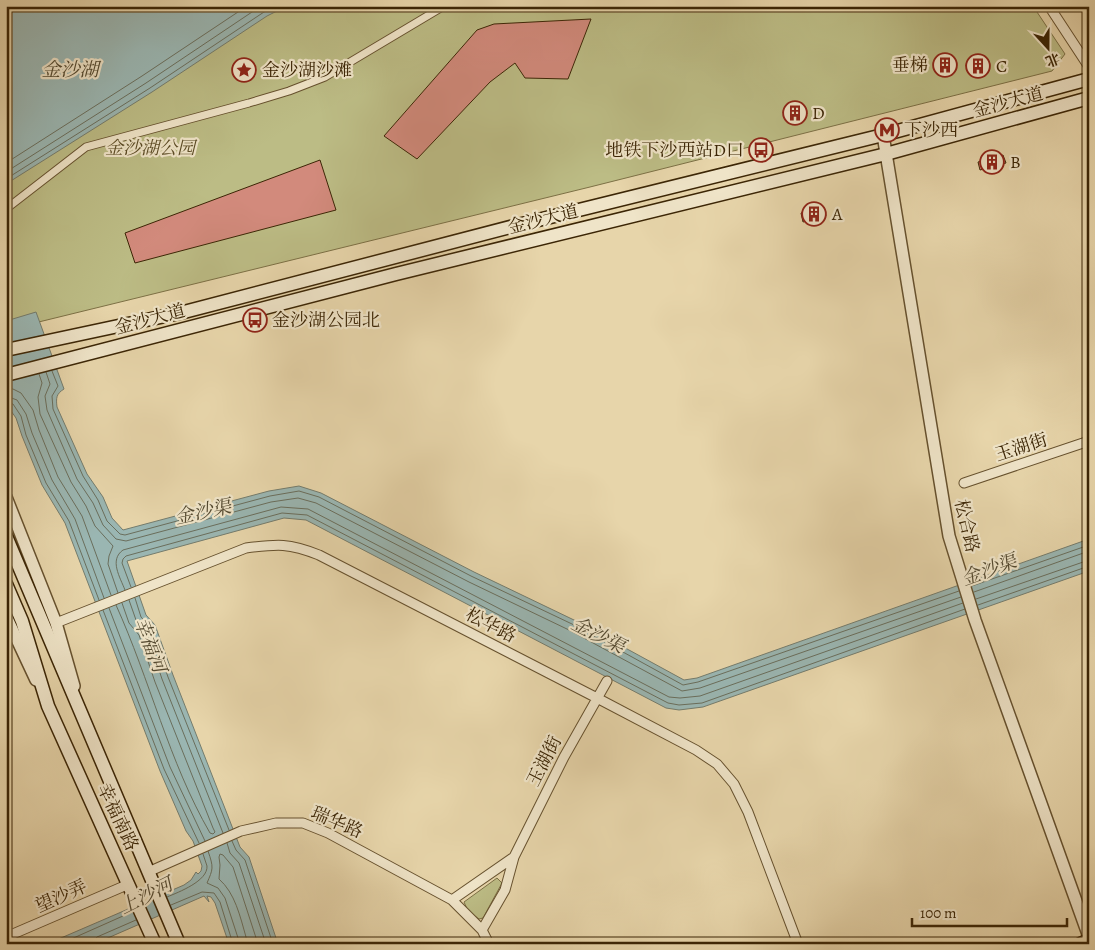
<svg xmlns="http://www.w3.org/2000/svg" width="1095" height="950" viewBox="0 0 1095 950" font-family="Alegreya,'Noto Serif SC',serif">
	<rect width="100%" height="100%" fill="#e7d5aa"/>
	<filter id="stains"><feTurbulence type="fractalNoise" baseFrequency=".004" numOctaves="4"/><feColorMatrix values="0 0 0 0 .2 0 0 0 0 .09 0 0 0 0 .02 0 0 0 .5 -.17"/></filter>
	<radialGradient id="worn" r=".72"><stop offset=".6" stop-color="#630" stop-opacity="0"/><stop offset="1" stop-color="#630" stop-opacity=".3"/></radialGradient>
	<path fill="#bcbc85" stroke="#7c7045" d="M6,6H1033L1065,54L1052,71L590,187L6,330Z
		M497,878L502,883L483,918L479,919L468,911L464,902Z"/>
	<path fill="#9ab6b2" stroke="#747c6d" d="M6,6H287L267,16L152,92L6,184Z
		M36,312L64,389C56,394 56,398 57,407L87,474L103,497L112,518L123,530L269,491L299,486L321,493L474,572L574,620L684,680L697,678L1089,539V571L703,707L679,710L666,708L306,520L284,518L127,561L146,615L155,625L173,675L240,847L249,857L278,944H229L215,903L211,897L207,896L209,902L204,896L94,944H47L184,885L191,880L196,872L198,874L201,871L202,866L193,841L186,831L160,771L65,523L42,485L22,436L16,418L9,408L6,407V321Z"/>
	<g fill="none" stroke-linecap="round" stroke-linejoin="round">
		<path stroke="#6a6e5c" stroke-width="1" d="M6,163L142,76L247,6
			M6,172L146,83L261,6
			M6,179L150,88L264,12L275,6
			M52,371L58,386L52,396L53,409L83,476L98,500L107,521L120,534L125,535L270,496L299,491L319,497L471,576L572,624L683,685L698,682L959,591
			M46,372L50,384L45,396L47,410L77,479L93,503L103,525L116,539L126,541L271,502L298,498L316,503L469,582L569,630L682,691L700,688L961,597
			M39,374L42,383L38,397L40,414L71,482L86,506L95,526L113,546L109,556L108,564L118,593
			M6,388L13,389L21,393L33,410L39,430L58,477L82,516L111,595
			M6,396L17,400L26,414L32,433L52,480L75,519L104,598
			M6,402L13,404L21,416L26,435L46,483L69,521L99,600
			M972,586L1089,545
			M131,587L122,563L123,559L126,556L282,513L307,515L668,703L679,705L702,703L965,609
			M125,590C120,577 109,560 123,550L281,507L308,509L669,697L680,698L700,696L963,603
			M974,592L1089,551
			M135,598L141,617L151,628L168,677L229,830
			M976,599L1089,560
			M129,600L136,620L146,631L162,679L223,833
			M116,605C150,680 169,762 210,833L213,834L215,832L213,828L155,682L139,635L129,623L122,603
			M978,605L1089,566
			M109,608L170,767L205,841
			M103,610L164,769L199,843
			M232,841L236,850L245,860L273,944
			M227,843L230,853L239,863L266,944
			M208,851C214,868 213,869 207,883L218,888L225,898L240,944
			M167,897C179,892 208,881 207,866C206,862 204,858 203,854
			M171,905L202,892L214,893L220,902L233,944
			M60,944L132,912
			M94,944V940L97,937L136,920
			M247,944L246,937C240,916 235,893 219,879L220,865L219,857L220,854L223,855L233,867L258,944"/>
	</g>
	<path fill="#d28a7c" stroke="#3b2505" d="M591,19L568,79L525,78L515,63L490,82L417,159L384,136L477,30L494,24Z
		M988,59L989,67L968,72L966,65Z
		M804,106L807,114L786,120L783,112Z
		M1003,155L1006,163L980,170L978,162Z
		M320,160L336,210L135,263L125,233Z
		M824,207L826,216L803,222L801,213Z"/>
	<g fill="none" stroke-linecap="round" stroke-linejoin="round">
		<g stroke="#66512e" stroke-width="9">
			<path id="pedestrian" d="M6,209L86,147L249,103L289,91L325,77L444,6"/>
		</g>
		<g stroke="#66512e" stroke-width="11">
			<path id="minor" d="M1049,6L1089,67
				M964,483L1089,441
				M56,623L246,548C278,544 289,543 319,555L597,698L696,750L717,764L734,784L748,812L798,944
				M148,872L241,831L276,823H303L328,833L452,900L482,930L489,944
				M452,900L514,857
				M482,930L505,890L514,857L564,757L607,681
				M6,937L129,884"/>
		</g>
		<g stroke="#66512e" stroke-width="14">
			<path id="tertiary" d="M883,135L949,536L975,620L1089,937
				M6,497L56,623L74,686
				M6,616L36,680"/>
		</g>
		<g stroke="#3b2505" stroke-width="15">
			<path id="secondary" d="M6,350L184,312L518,225L883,135L1089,79
				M6,375L396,274L886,154L1089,98
				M6,536L179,944
				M6,584L22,621L48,706L155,944
				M1080,944L1089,940"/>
		</g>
		<use href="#pedestrian" stroke="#efe4c8" stroke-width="7"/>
		<use href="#minor" stroke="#efe4c8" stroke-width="9"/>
		<use href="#tertiary" stroke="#efe4c8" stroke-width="11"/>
		<use href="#secondary" stroke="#efe4c8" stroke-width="12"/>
	</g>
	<defs>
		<g id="building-ring" transform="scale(1.25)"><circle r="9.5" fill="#efe4c8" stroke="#8f2418" stroke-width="1.5"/><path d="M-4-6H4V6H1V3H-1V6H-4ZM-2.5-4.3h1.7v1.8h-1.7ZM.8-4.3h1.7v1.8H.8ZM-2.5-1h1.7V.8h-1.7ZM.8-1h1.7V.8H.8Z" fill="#8f2418"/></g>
		<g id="sight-ring" transform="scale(1.25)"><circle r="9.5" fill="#efe4c8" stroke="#8f2418" stroke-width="1.5"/><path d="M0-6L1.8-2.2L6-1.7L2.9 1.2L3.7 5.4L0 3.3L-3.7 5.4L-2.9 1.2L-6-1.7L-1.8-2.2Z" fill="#8f2418"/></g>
		<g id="metro-ring" transform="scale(1.25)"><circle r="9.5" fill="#efe4c8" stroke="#8f2418" stroke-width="1.5"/><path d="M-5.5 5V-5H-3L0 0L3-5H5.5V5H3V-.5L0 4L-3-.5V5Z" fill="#8f2418"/></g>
		<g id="bus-ring" transform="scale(1.25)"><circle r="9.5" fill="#efe4c8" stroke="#8f2418" stroke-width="1.5"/><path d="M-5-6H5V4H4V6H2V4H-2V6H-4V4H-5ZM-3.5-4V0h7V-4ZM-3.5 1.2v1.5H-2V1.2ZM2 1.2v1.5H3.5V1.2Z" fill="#8f2418"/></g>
	</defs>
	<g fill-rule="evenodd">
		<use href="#building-ring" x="945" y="65"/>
		<use href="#building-ring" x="978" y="66"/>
		<use href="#sight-ring" x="244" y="70"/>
		<use href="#building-ring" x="795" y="113"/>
		<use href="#metro-ring" x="887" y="130"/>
		<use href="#bus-ring" x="761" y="150"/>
		<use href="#building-ring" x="992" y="162"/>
		<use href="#building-ring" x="814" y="214"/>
		<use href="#bus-ring" x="255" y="320"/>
	</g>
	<g text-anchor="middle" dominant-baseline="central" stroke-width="4.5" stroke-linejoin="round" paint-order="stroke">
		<g font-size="18" fill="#3b2505" stroke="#efe4c8" text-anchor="start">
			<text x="928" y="65" text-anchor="end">垂梯</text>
			<text x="996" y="66">C</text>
			<text x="262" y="70">金沙湖沙滩</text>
			<text x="812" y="113">D</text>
			<text x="904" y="130">下沙西</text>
			<text x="744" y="150" text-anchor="end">地铁下沙西站D口</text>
			<text x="1010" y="162">B</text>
			<text x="832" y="214">A</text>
			<text x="272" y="320">金沙湖公园北</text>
		</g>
		<g font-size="18" fill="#3b2505" stroke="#efe4c8">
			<text transform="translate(1008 102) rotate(-15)">金沙大道</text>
			<text transform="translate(543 219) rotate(-14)">金沙大道</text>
			<text transform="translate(150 319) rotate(-15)">金沙大道</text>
			<text transform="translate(1021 447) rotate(-18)">玉湖街</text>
			<text transform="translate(967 526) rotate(77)">松合路</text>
			<text transform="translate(491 625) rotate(27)">松华路</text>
			<text transform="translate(544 761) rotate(-63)">玉湖街</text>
			<text transform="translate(118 817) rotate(65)">幸福南路</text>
			<text transform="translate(337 822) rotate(23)">瑞华路</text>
			<text transform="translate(61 896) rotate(-24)">望沙弄</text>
		</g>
		<g font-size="18" font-style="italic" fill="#5b4b25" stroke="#efe4c8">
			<text x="150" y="148">金沙湖公园</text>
		</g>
		<g font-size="19" font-style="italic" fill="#534930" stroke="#efe4c8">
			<text x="70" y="70">金沙湖</text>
			<text transform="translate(203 512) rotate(-12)">金沙渠</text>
			<text transform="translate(989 570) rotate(-20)">金沙渠</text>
			<text transform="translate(598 635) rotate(27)">金沙渠</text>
			<text transform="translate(150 645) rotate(69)">幸福河</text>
			<text transform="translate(146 896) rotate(-27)">上沙河</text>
		</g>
	</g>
	<rect width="1095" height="950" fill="none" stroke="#e7d5aa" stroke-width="25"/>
	<rect x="8" y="8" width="1080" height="935" fill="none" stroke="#3b2505" stroke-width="2.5"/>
	<rect x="12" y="12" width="1070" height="925" fill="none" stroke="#3b2505"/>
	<g transform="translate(1048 48) rotate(159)" stroke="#efe4c8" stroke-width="4" paint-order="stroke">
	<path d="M0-4L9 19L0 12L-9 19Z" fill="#3b2505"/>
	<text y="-8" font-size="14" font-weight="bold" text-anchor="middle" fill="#3b2505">北</text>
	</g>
	<path d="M912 918v8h155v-8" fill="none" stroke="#3b2505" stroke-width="2.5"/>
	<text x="920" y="918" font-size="15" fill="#3b2505" stroke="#efe4c8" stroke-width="4" paint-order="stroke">100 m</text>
	<rect width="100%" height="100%" filter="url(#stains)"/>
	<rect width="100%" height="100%" fill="url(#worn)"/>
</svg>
